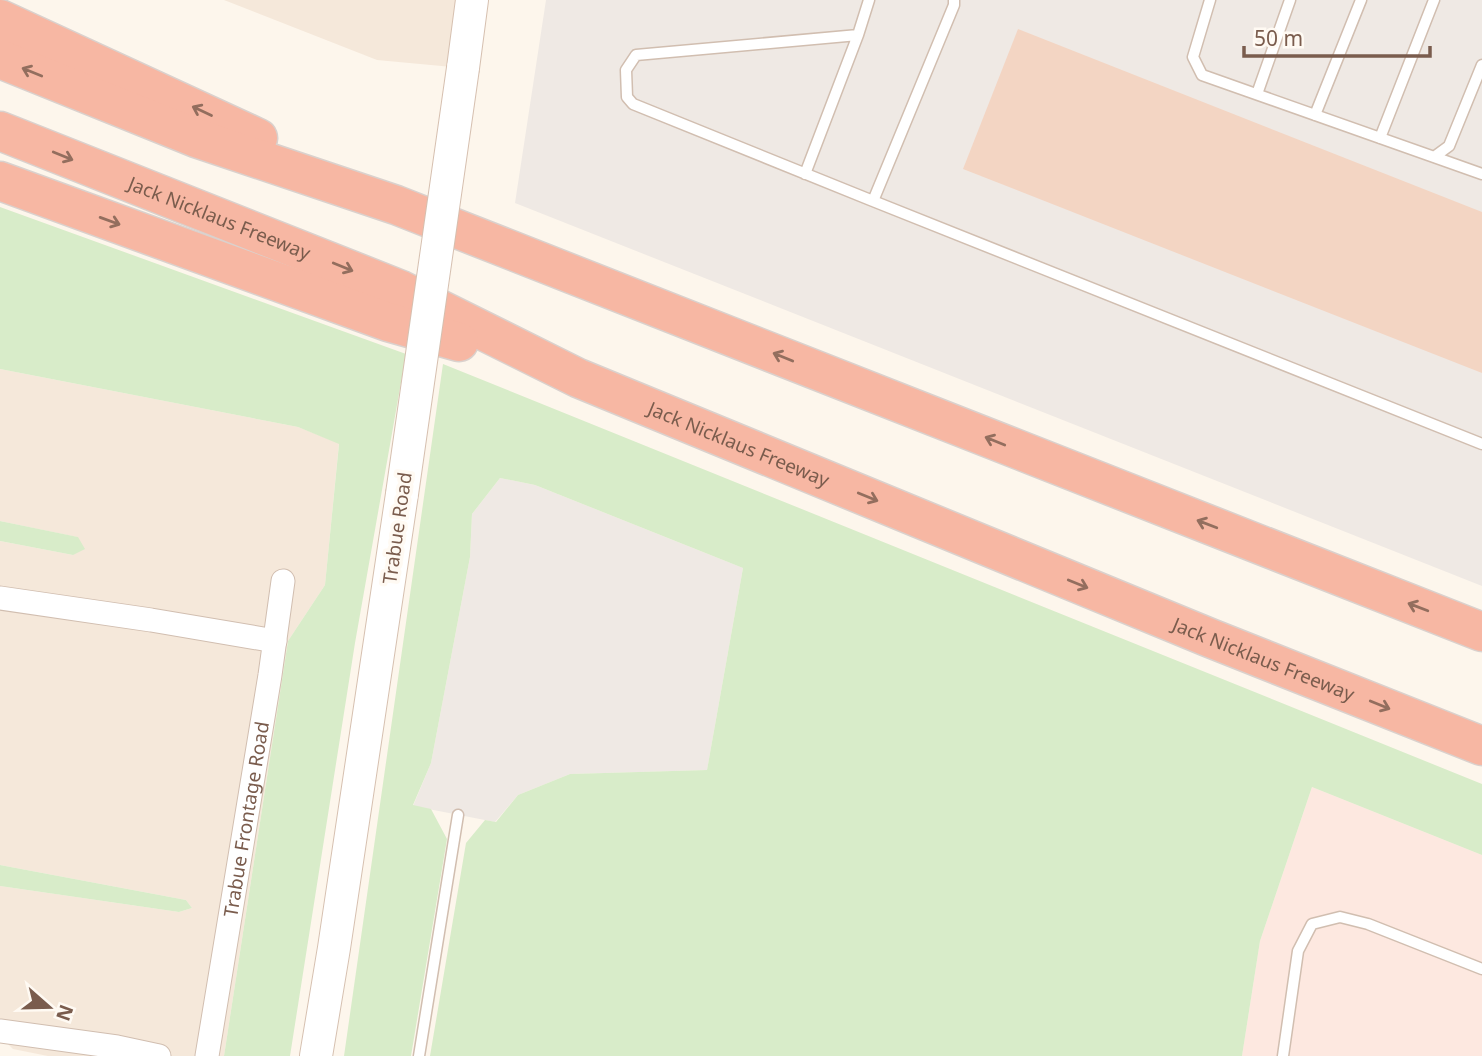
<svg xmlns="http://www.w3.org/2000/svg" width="1482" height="1056" viewBox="0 0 1482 1056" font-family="'Noto Sans',sans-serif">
<rect width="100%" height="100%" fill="#fdf6ec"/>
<path fill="#f5e8da" d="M224,0H472L463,68L377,60Z
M0,369L298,427L339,443L325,585L288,641L224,1056H48L13,1049L0,1036V886L179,912L192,908L186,900L0,865V541L73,555L77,537L0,521Z"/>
<path fill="#fde8e0" d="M1312,787L1482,855V1056H1242L1260,941Z"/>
<path fill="#efe9e4" d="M546,0H1482V586L515,203Z
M500,478L535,485L743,568L707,770L570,774L518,795L495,822L413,806L431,763L470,557L472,514Z"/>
<path fill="#d8ecc9" d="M0,207L406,354L355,643L290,1056H224L288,641L325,585L339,444L298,427L0,369Z
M443,364L1482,784V855L1312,787L1260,941L1242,1056H430L466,843L485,820L496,822L518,795L570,774L707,770L743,568L535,485L500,478L472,514L470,557L431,763L413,805L431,809L447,839L411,1056H344Z
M0,521L78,537L85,549L73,555L0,541Z
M0,865L186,900L192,908L179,912L0,886Z"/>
<path fill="#f3d5c3" d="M1018,29L1482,212V373L963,169Z"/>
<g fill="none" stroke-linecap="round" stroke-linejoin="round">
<g stroke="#d1beb0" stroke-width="13">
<path id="service" d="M869,0L858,35L636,55L626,70L627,97L633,104L873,201L954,5V0
M1210,0L1193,57L1202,75L1434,157L1449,146L1482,65
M1257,94L1290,0
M1315,115L1361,0
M1380,138L1434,0
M1434,157L1482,174
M805,174L858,35
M873,201L1482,444
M419,1056L458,815
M1283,1056L1298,951L1312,924L1340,917L1368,924L1482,969"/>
</g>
<g stroke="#d1beb0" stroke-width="25">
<g id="minor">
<path d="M0,598L151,620L275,641"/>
<path d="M0,1031L117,1047L159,1056"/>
<path id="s1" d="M207,1056L270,675L283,581"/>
</g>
</g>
<g stroke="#d6c0b0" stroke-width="34">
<path id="secondary" d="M463,68L472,0
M316,1056L334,948L402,494"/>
</g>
<g stroke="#dad1cd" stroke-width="41">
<g id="motorway">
<path d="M0,19L258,138"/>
<path d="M0,59L196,138L396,205L1482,632"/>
<path id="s2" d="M0,131L401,290L578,378L1210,638L1482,746"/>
<path d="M0,181L388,322L459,342"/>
</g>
</g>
<use href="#service" stroke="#fff" stroke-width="10"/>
<use href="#minor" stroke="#fff" stroke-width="23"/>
<use href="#secondary" stroke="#fff" stroke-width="32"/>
<use href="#motorway" stroke="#f7b7a3" stroke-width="38"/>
<g stroke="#d6c0b0" stroke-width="34" stroke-linecap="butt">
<path id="secondary-bridge" d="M402,494L463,68"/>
</g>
<use href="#secondary-bridge" stroke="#fff" stroke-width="32"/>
</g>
<defs><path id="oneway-shaft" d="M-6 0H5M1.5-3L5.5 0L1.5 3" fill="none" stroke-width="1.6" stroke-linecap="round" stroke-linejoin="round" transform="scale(1.75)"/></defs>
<g stroke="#936e5e">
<use href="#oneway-shaft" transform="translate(32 72) rotate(-158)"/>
<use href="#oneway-shaft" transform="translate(202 111) rotate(-155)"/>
<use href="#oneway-shaft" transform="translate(63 156) rotate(22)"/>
<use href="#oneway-shaft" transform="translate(110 221) rotate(20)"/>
<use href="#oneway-shaft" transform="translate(343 267) rotate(22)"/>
<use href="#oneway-shaft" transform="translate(783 357) rotate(-158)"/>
<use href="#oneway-shaft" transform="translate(995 441) rotate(-158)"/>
<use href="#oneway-shaft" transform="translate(868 497) rotate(22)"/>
<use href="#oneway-shaft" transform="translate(1207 524) rotate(-159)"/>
<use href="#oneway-shaft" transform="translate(1078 584) rotate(22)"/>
<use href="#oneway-shaft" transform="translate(1418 607) rotate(-159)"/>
<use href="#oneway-shaft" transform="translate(1380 705) rotate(22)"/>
</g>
<g text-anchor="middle" stroke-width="7" stroke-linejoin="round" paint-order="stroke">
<g font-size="19" fill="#7a5c4d" stroke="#fffaf3">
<text dy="7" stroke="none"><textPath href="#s2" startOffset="236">Jack Nicklaus Freeway</textPath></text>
<text dy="7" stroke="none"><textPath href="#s2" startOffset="803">Jack Nicklaus Freeway</textPath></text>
<text transform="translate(397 528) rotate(-82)" y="7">Trabue Road</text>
<text dy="7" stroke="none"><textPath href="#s2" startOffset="1370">Jack Nicklaus Freeway</textPath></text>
<text dy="7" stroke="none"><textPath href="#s1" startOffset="240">Trabue Frontage Road</textPath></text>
</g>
</g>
<g transform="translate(49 1007) rotate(110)" stroke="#fffaf3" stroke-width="5" paint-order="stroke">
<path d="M0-5L12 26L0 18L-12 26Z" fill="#7a5c4d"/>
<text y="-10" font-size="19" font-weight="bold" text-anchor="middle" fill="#7a5c4d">N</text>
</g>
<path d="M1244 46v10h186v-10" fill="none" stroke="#7a5c4d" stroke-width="3.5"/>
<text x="1254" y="46" font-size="21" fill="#7a5c4d" stroke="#fffaf3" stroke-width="5" paint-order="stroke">50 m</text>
</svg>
